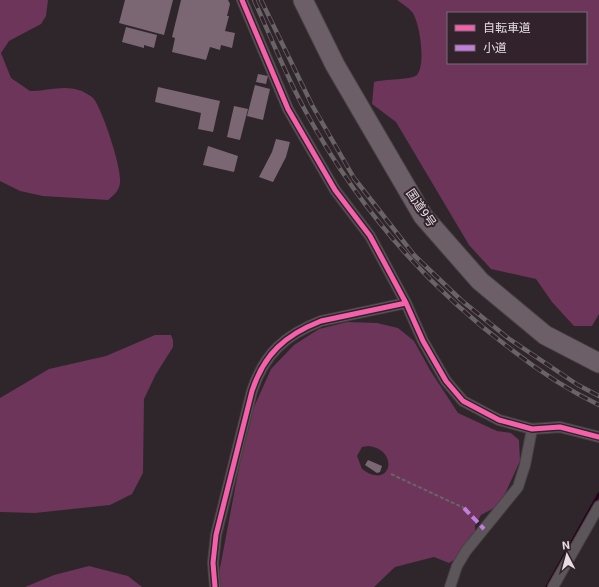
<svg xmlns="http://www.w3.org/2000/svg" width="599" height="587" viewBox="0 0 599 587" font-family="Roboto,'Noto Sans JP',sans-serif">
<rect width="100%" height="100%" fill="#2e262a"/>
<path fill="#6c3559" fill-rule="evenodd" d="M0,0H48L46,16L41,24L9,41L1,53L11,78L30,91C47,91 65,84 82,91C85,93 92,96 94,99C103,112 122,168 120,183C119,191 114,195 108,200L43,196L20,191L0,181Z
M397,0H599V314L592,326H574L552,302L536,279L491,269L469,245L396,122L372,104L374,82C384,79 412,80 417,75C426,65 420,22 412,12C408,7 402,4 397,0ZM448,13H586V63H448Z
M347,322L377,323L398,328L414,341L430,370L458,413L497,431L511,433L519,440L520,461L504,496L494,508L481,515L475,526V535L460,556L449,563L434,557L395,567L374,587H218L217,584L240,462L254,407L271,369L294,345L319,329ZM369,446C400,450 391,491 362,469L357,456L362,447Z
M155,335H171L173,340V347L156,374L144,399L143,473L132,494L110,505L35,513L0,512V398L49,369L106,356Z
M89,566L128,576L142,587H25L54,575Z"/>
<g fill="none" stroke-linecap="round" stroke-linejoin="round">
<path stroke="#27051c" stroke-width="3.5" d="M547,587L599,494"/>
</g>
<path fill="#7b6773" d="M125,0H173L164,35L119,23Z
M181,0H228L230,4L227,16H229L225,31L235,33L232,48L221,45L220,50L210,47L206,60L172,52L175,38L172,37Z
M126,27L157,35L154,48L144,45V48L122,42Z
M258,74L268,76L266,84L256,82Z
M255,85L270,89L263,120L247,116Z
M158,87L220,101L213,132L198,129L201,113L155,102Z
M234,106L248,109L240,140L227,137Z
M276,139L290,142L286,157L273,182L259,177L272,152Z
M208,146L238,156L234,172L203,165Z
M368,460L382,466L380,472L377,473L365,465Z"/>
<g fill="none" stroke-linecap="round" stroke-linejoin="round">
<g stroke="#484144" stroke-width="12">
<path id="street" d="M242,0L288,109L335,190L370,236L406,303L423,341L446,381L463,401L499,420L532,429L560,427L599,437
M215,587L213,563L216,535L252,391C264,354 285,335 321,321L406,303
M450,587L457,566L466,551L518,487L525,465L532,429
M553,587L599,506"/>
</g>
<g stroke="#484144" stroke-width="21">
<path id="highway" d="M303,0L335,65L423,216L480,281L545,335L599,363"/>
</g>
<path stroke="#6a6467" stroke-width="2" stroke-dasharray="4 2" stroke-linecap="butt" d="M391,474L464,508"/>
<use href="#street" stroke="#5c565a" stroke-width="10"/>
<use href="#highway" stroke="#6d5f67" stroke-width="19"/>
<g stroke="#6a6366" stroke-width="4.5">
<path id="rail" d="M254,0C271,37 286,76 306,112C357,206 427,287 512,350C539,371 568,390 599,405
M261,0L312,105L354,178L414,255L461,300L508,338L578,385L599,396"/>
</g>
<use href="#rail" stroke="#31222b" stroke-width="3" stroke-dasharray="9" stroke-linecap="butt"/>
<path stroke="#c07fdc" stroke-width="4" stroke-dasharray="8 4" stroke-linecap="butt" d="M464,508L484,529"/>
<g stroke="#31222b" stroke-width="8">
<path id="cycleway" d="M242,0L288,109L335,190L370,236L406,303L423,341L446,381L463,401L499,420L532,429L560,427L599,437
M215,587L213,563L216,535L252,391C264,354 285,335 321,321L406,303"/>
</g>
<use href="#cycleway" stroke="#f560ab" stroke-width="5"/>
</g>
<g text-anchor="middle" stroke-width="4" stroke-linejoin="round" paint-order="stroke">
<g font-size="12" fill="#e7dce2" stroke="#31222b">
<text transform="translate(421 208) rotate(56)" y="4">国道9号</text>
</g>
</g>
<rect x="447" y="12" width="140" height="52" fill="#31222b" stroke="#7a6c74"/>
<rect x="455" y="25" width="20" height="6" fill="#f560ab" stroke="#7a6c74"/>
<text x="483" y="32" font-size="12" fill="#e7dce2">自転車道</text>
<rect x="455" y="45" width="20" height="6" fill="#c07fdc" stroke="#7a6c74"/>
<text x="483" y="52" font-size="12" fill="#e7dce2">小道</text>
<g transform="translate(567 555) rotate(354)" stroke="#31222b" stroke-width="3" paint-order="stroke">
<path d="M0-3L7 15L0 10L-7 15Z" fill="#e7dce2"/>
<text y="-6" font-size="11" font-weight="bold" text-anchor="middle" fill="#e7dce2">N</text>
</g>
</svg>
